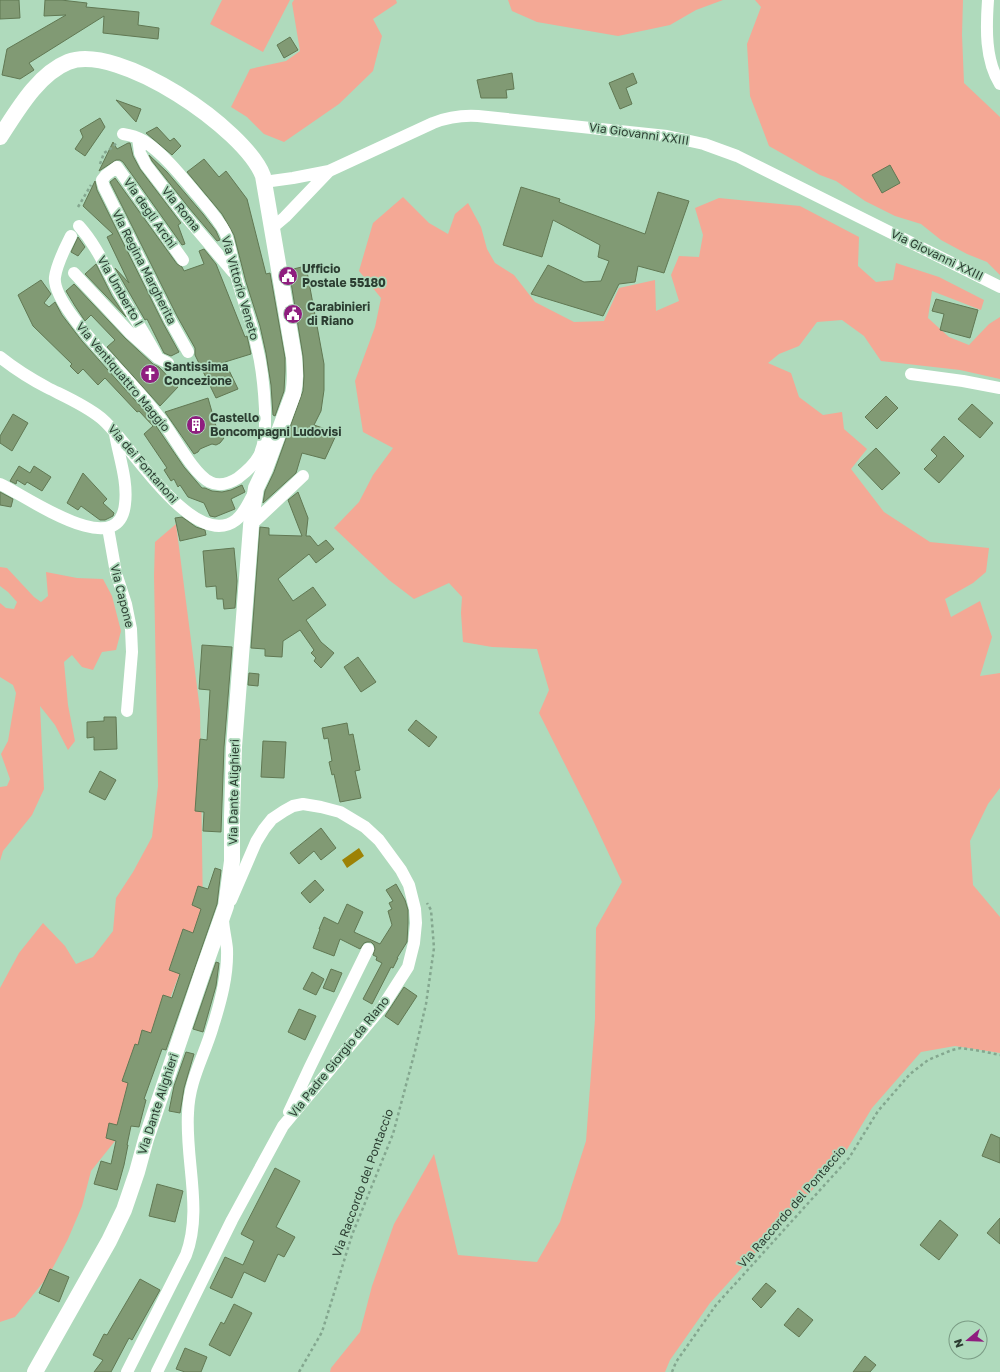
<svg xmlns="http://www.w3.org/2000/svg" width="1000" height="1372" viewBox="0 0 1000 1372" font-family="'Golos Text',sans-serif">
<rect width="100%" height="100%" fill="#afdabc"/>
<path fill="#f4a895" d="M222,0H290L263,52L210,24Z
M294,0H396L397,3L373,19L382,36L373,71L339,104L284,142L264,134L247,117L231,107L250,69L286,61L300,51L292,3Z
M508,0H723L696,10L670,25L618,36L537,22L512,11Z
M755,0H963L962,35L964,83L1000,117V275L987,262L967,254L941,240L921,224L895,216L865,201L836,181L820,175L769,146L750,96L747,44L761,7Z
M403,197L429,223L448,234L455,214L468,203L481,227L487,249L495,263L514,275L535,302L574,322L604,321L619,288L655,280L656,311L679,301L671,275L679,256L699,257L703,235L695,208L719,198L800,206L859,237L858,266L876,282L893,280L896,263L939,277L984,300L981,310L932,291L928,318L949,337L969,345L989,324L1000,317V379L960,370L881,361L864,336L842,320L817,322L799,346L779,354L768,363L791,373L799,397L823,415L842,412L844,429L867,449L851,469L884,512L930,542L989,548L986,572L973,583L945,599L951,617L980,601L992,637L980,676L1000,673V788L988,804L970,841L973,885L1000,917V1053L955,1046L921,1052L872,1108L843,1156L710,1303L670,1360L665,1372H330L331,1368L360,1332L372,1286L394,1224L434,1154L458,1255L537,1262L560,1222L586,1141L595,1019L596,928L622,882L591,816L539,713L549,690L537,649L492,647L463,642L461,613L462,597L449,583L414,599L389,580L334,528L359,502L373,475L393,448L363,432L355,381L375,327L381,298L359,271L373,223Z
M176,524L200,710L203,913L131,1099L119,1136L91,1171L82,1206L68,1239L49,1275L15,1317L0,1322V988L19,953L43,923L65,946L76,964L93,957L113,931L116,898L133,872L152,837L158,786L154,576L155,542Z
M0,567L7,568L34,597L41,602L48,596L46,572L77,578L103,579L112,596L121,631L116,650L102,652L93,670L82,667L72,655L64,662L68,705L75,741L68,750L55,725L40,706L44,789L32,815L3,851L0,861V787L7,786L10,779L1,754L8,741L16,693L13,685L0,677V603L6,608L14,609L17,602L8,592L0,586Z"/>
<path fill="#9d8205" d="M359,848L364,856L347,868L342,860Z"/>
<path fill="#819a74" stroke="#617853" d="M0,0H19L20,18L0,19Z
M45,0H61L87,3L86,7L139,12L138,25L159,28L158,39L103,33L104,16L29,63L34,70L20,79L2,75L7,49L66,15L44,16Z
M290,37L298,50L284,58L277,45Z
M512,73L514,89L506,90L507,98H481L477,80Z
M633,73L637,83L626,88L632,104L620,109L609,83Z
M116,100L141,109L136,122Z
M100,118L105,127L85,156L75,149L83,137L80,130Z
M157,127L170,141L174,138L181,146L172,155L146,133Z
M113,142L117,149L128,143H130L133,156L140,169L181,223L178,225L185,244L182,245L123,162L120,160H116L99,171Z
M149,155L167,172L203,214L216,231L220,240L217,241L189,208L152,161Z
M204,159L219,177L226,171L247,199L266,274L270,273L285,358V371L284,391L275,416L273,415L271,385L266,353L260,326L246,282L234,235L222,214L187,172Z
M890,165L900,183L882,193L872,175Z
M115,178L177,264L182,267L184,271L204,264L199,251L204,249L216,264L245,337L247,336L251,354L225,362L238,389L216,398L195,355V348L177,316L110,182Z
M95,181L97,190L163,323L179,352L171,356L164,353L147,319L145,320L115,268L129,283L107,237L113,234L83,206Z
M521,187L560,199L559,202L645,234L658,192L689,201L664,273L638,266L635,282L619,284L603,316L531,294L548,265L584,282L601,281L609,261L598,257L600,245L553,220L542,257L503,245Z
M78,237L85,247L78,256L71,252Z
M96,264L112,296L126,317L85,274Z
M306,266L324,364V390L321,411L314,425L337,433L325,459L302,453L296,473L263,503L265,491L274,472L303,391L304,376L303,356L289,270Z
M41,280L51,294L44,303L49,307L55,302L62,315L82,341L150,417L184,467L202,488H205L212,491L222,492L231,490L242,485L245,492L231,499L235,509L215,517L210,516L204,503L188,497L180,485L178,487L174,479L171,481L164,470L167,468L144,434L153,426L139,411L137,412L105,378L98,385L83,369L78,374L70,366L72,364L33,326L18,295Z
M74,284L125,338L153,364L159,367L178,387L160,406L107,347L115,340L91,315L85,321L75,306L66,291Z
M936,299L978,310L970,338L940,330L944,314L932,311Z
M886,396L898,408L877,429L865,417Z
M208,398L218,433L224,438L220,443L216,445L212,444L207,446L200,449L198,452L194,454L165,412Z
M972,404L993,423L980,438L958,419Z
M13,414L28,423L12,451L0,443V436Z
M944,436L964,456L939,483L924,469L937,456L931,450Z
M876,448L900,473L882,490L858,465Z
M19,466L30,473L34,466L51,477L42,491L27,482L25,485L17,480L16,484L10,481Z
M83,473L107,499L103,503L114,513L113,516L105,520H100L81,506L78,510L67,503Z
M0,492L13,499L11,507L0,505Z
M298,492L308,518L306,536H310L318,546L326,540L334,549L316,563L309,554L278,579L293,601L313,587L326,605L306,620L321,642L334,653L321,668L314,661L316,658L311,653L314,650L300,630L283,641L282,657L265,656V649L251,648L260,527L269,528V535L302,536L288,500Z
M182,517L196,527L205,530L206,535L180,541L175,518Z
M234,548L237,581L235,608L224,609L223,599H217L216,586L206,587L203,551Z
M202,645L232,647L224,747L221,832L203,831L204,812L195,811L200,739L207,740L210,690L199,689Z
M358,657L376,682L361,692L344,667Z
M249,673L259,674L258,686L248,685Z
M104,717H116L117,749L94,750V737L87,738V722L104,721Z
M416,720L437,737L429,747L408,730Z
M347,723L349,735L353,734L360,770L355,771L361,798L340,802L334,774L332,775L329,762L332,761L328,738L324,739L322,728Z
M263,741L286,742L284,778L261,777Z
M100,771L116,780L105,800L89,792Z
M321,828L336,848L321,860L314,851L299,864L290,853Z
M215,868L221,870L217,904L166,1050L162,1049L144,1099L146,1100L139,1127L131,1126L127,1145H128L124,1165L117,1190L94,1184L101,1161L111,1164L116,1141L106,1138L109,1123L117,1125L128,1083L122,1081L135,1044L138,1045L142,1030L151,1033L163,995L172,998L180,974L169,970L183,929L193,933L201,909L192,905L198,886L208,889Z
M315,880L324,890L310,903L301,893Z
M396,884L405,900L408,910V923L407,942L397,958H398L393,968L391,967L372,1004L363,999L382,963L376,960L377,957L373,955L375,949L374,945L371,942H367L364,943L360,949L340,939L334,956L313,948L320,929H319L324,917L338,924L347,904L363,912L354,932L380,944L392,925L388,911L392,909L389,903L393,901L386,890Z
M216,962L219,963L216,986L203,1032L193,1029Z
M331,969L342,973L334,992L323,988Z
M312,972L324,979L316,995L303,989Z
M404,987L417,996L398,1025L385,1016Z
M299,1009L316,1016L305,1040L288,1032Z
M186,1052L194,1054L184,1088L180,1113L169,1111L174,1086Z
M991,1134L1000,1138V1163L982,1156Z
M275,1168L300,1181L276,1227L295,1237L284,1257L278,1254L265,1282L244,1272L232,1298L210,1288L225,1257L243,1265L254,1241L241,1234Z
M157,1184L183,1191L175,1222L149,1216Z
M1000,1218V1244L987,1233Z
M940,1220L958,1235L939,1260L920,1245Z
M50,1269L69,1277L59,1302L39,1293Z
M140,1279L160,1290L132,1340L129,1338L111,1372H94L103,1360L93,1355L104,1334L107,1335Z
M766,1283L776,1291L761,1308L752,1299Z
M234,1304L252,1313L230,1356L209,1345L221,1322L224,1324Z
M798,1308L813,1320L799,1337L784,1325Z
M185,1348L207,1357L201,1372H185L176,1369Z
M865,1356L876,1365L870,1372H853Z"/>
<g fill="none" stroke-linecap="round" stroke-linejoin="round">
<path stroke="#84a78f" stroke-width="2.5" stroke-dasharray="3 3" stroke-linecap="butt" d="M100,164L104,153L113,147L117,142
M78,207L91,185
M299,1372L322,1332L352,1235L393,1134L415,1051L426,1004L434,948L431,910L427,903
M672,1372L676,1362L716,1305L849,1158L878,1111L910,1074L928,1060L952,1050L961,1048L981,1051L1000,1055"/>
<path stroke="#fff" stroke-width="12" d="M988,0C986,28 985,60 1000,84
M138,138L140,153L146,165L183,213L233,272
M264,182L293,178L329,171L433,123C448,117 462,115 478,116L667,136L704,144L737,156L1000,287
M79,226C97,246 106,269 119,292C132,314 146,335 158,358
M272,228L285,217L329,171
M71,236C65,248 57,263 55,277C52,299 99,349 114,365C130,382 146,400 160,418C173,434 193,474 210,482C220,487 230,483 238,478C246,472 254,465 259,456C266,441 265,426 265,409C264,388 262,367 257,347C252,322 242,299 236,275C232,261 231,246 225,232C218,219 208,208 198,196C182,177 165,155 144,141C137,137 130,135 123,134
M183,260L117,167L106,175L102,180L104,187L170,320L188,352
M74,273L130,333L158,358L168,363
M0,357C15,369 31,379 48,388C66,397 85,405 101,418C128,439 193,553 236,520C244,514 248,503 253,495
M911,374L963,381L1000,388
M0,484C25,495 119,564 125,504C128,481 119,457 115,434
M250,526L303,476
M108,528L116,573L126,604L131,629L132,652L127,711
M289,1112L310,1067L368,949
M127,1372L186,1255C203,1210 185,1160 188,1113C189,1080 204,1057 213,1026C221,1001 228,975 227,949C226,938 223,928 223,918
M157,1372L232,1220L283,1126L383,1006L408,967L414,943L416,923L415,909L409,885L401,870L379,840L365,827L340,812L321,807L303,804L293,806L284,811L272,819L264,829L256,842L231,900"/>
<path stroke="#fff" stroke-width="16" d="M0,137C17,111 38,74 68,62C118,42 245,129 263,176L294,357C295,370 296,381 293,394L265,469L256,488L252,513L234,747L232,817V861L226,906L203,971L146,1139L137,1172L124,1210L109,1241L35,1372"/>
</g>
<defs>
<g id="civic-disc" transform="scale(1)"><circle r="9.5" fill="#8f1e7f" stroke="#afdabc"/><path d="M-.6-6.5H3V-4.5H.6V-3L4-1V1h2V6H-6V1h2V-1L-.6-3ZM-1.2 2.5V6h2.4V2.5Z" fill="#fff"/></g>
<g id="church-disc" transform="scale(1)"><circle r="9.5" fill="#8f1e7f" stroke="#afdabc"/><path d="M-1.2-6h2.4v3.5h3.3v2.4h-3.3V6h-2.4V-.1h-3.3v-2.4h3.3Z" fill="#fff"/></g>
<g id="building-disc" transform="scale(1)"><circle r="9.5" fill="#8f1e7f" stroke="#afdabc"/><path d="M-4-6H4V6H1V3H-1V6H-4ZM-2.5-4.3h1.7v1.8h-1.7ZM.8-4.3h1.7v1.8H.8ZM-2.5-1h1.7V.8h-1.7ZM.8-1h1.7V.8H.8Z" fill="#fff"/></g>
</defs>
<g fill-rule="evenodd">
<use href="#civic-disc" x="288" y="276"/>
<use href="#civic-disc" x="293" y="314"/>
<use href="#church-disc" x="150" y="374"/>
<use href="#building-disc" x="196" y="425"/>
</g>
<g text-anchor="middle" stroke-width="3.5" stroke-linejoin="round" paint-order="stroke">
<g font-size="12" fill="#2c3e32" stroke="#afdabc">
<text transform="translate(639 134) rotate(8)" y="4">Via Giovanni XXIII</text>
<text transform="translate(181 209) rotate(51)" y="4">Via Roma</text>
<text transform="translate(150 213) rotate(55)" y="4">Via degli Archi</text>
<text transform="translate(937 255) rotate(26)" y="4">Via Giovanni XXIII</text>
<text transform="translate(144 267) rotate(63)" y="4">Via Regina Margherita</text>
<text transform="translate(240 288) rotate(74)" y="4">Via Vittorio Veneto</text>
<text transform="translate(120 291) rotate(60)" y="4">Via Umberto I</text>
<text transform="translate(123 377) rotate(50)" y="4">Via Ventiquattro Maggio</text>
<text transform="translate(143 464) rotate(49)" y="4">Via dei Fontanoni</text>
<text transform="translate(122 596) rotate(76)" y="4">Via Capone</text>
<text transform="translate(234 792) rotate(-89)" y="4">Via Dante Alighieri</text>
<text transform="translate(339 1057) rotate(-51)" y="4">Via Padre Giorgio da Riano</text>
<text transform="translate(158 1104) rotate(-72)" y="4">Via Dante Alighieri</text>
<text transform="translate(363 1183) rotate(-70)" y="4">Via Raccordo del Pontaccio</text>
<text transform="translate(792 1207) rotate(-49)" y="4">Via Raccordo del Pontaccio</text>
</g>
<g font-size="12" font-weight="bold" fill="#2c3e32" stroke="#afdabc" text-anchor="start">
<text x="302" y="273">Ufficio<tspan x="302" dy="14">Postale 55180</tspan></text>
<text x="307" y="311">Carabinieri<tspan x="307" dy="14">di Riano</tspan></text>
<text x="164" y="371">Santissima<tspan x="164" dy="14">Concezione</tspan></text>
<text x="210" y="422">Castello<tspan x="210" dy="14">Boncompagni Ludovisi</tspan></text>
</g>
</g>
<g transform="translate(968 1340) rotate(251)"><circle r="19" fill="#afdabc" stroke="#7b9c85"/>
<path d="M0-3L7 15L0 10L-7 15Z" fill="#8f1e7f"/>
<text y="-6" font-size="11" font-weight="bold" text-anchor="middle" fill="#2c3e32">N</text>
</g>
</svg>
